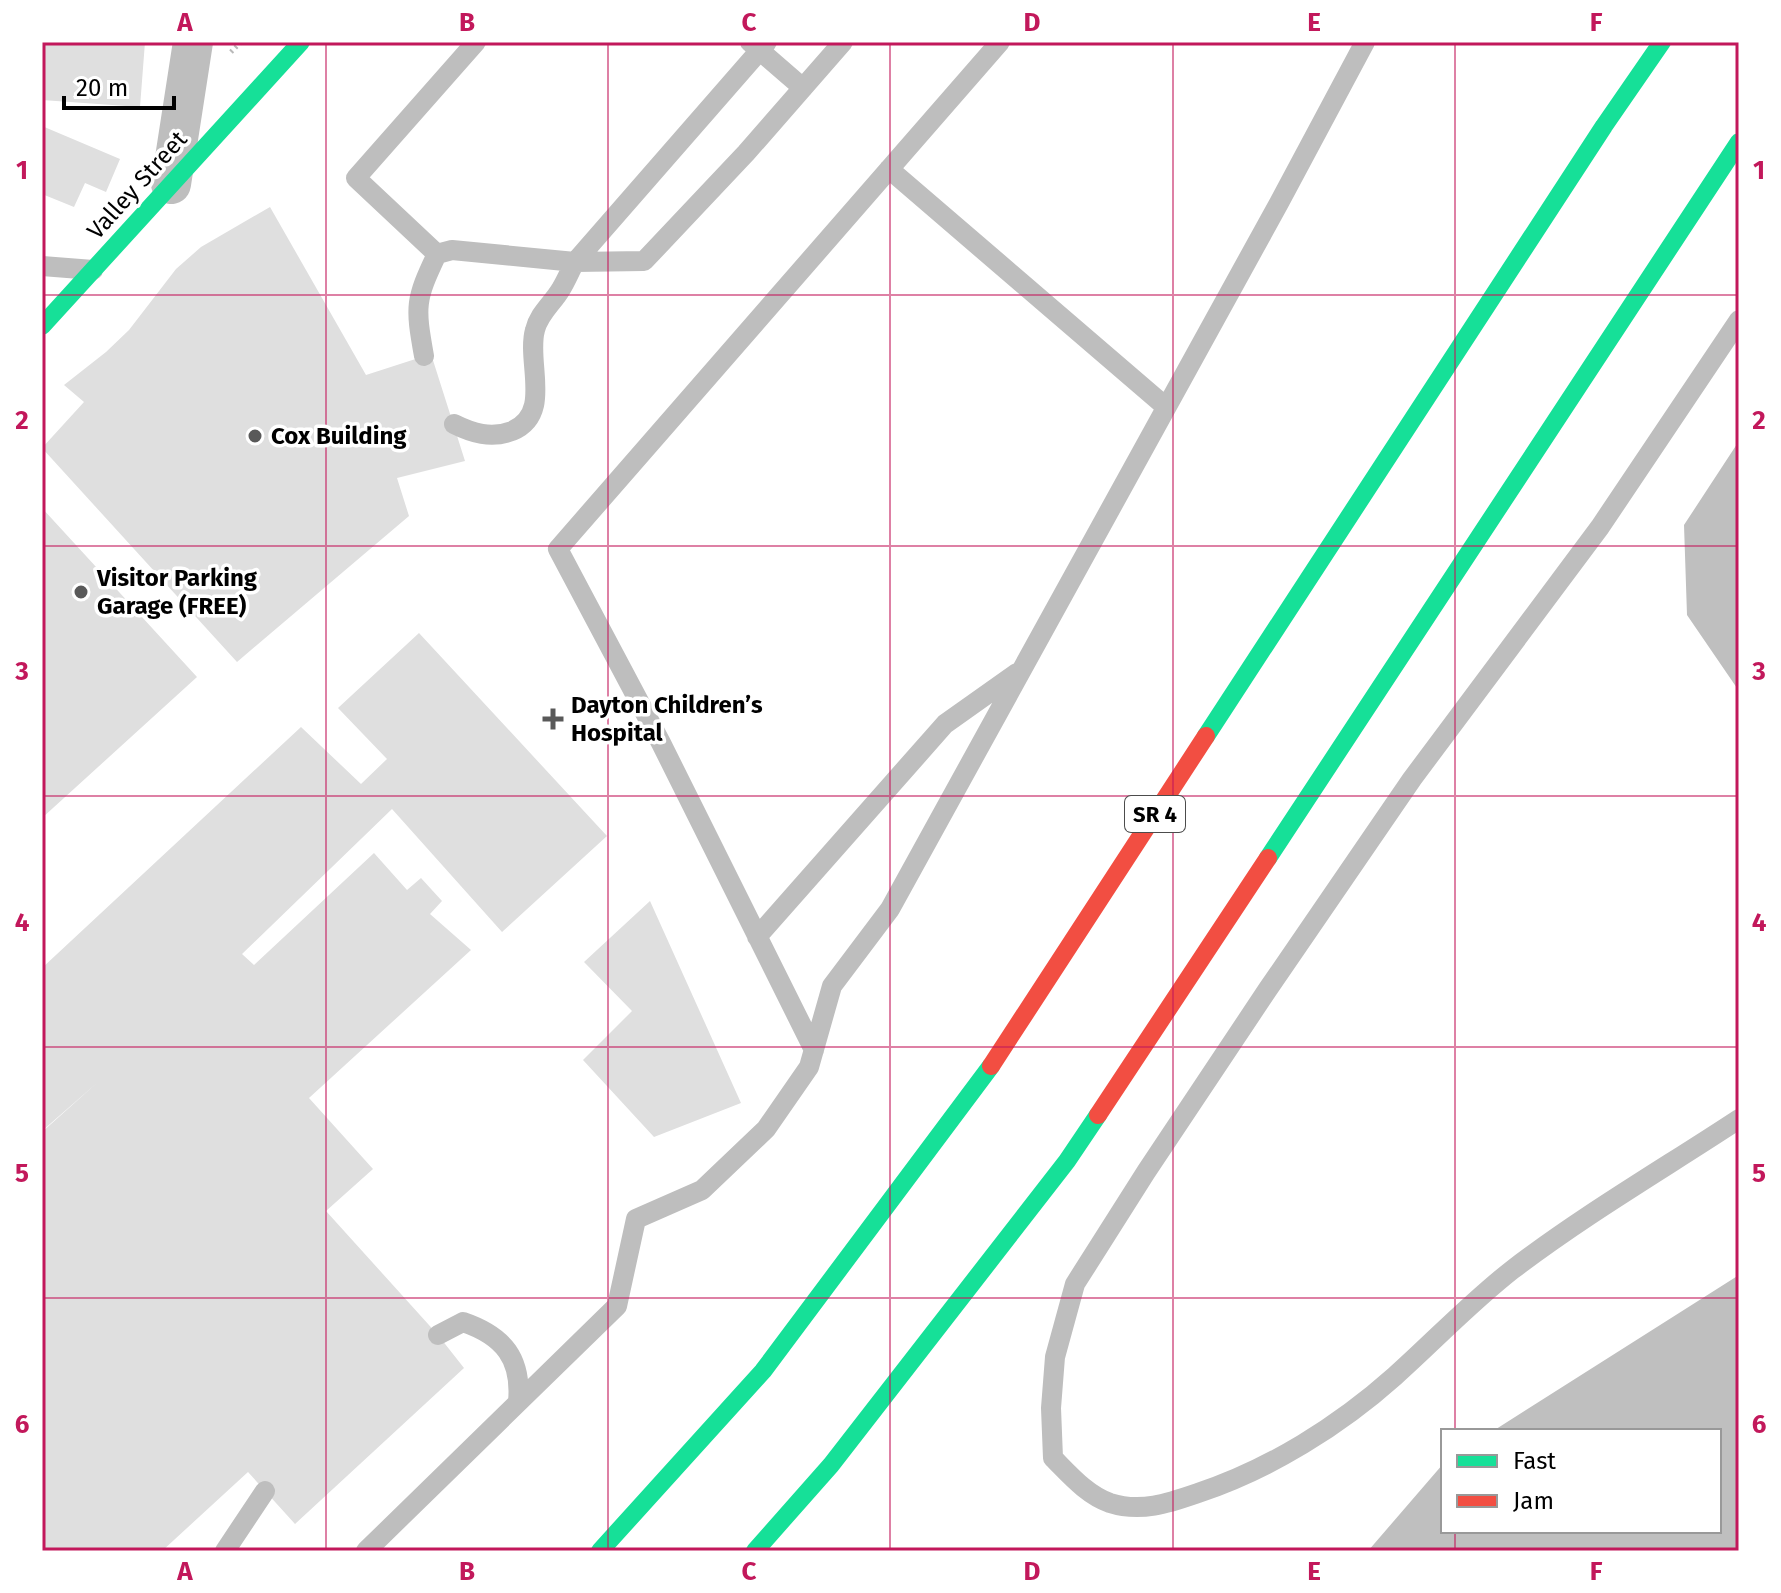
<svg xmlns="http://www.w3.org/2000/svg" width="1781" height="1593" viewBox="0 0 1781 1593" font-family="'Fira Sans',sans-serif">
<rect width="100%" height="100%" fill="#fff"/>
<path fill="#bfbfbf" d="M1739,441V691L1687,615L1684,525Z
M1739,1275V1551H1368L1443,1464V1531H1719V1431H1493Z"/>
<path fill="#dfdfdf" d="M42,42H145L140,107L42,100Z
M42,126L120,159L106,192L85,183L74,207L42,194Z
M270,207L366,375L431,354L465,461L397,478L409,516L237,662L42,448L84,402L64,385L106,352L129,330L176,269L201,247Z
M42,508L197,677L42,818Z
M419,633L607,836L502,932L392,809L242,954L254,965L374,853L407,890L421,878L442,901L430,914L471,950L309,1098L373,1169L326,1211L438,1335L464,1368L295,1524L248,1472L162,1551H42V1132L98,1082L42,1131V968L301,727L361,784L387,759L338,708Z
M650,901L741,1103L654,1137L583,1060L632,1011L584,962Z"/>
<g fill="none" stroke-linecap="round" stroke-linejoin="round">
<path stroke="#b9b9b9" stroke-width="5" stroke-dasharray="2 4" stroke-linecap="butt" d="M231,52L240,43"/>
<path stroke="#bebebe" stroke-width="20" d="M476,42L356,178L437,254L452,250L575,262L644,261L746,153L843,42
M750,42L803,88
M889,169L1166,407
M42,266L93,270
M1739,320L1600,527L1412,779L1268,989L1146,1172L1075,1284L1055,1357L1051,1408L1053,1458C1070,1475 1087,1495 1110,1503C1141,1513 1169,1503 1198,1493C1270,1469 1339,1426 1395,1376C1434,1341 1470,1303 1512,1270C1584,1215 1663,1169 1739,1119
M424,356C415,306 415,300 437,254
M454,424C472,433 491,439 512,431C553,414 526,362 535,330C539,313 553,303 561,289C566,281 570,271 575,262L767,42
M757,937L945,724L1017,673
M814,1050L661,743L558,549L1000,42
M438,1335L463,1322C504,1336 522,1359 518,1402
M225,1551L265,1491
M366,1551L617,1306L636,1219L702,1190L766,1129L809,1067L832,986L890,909L1279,203L1365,42"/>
<path stroke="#bebebe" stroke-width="40" d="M171,184L193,42"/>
<path stroke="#16e098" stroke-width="18" d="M42,326L301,42
M1206,736L1604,126L1662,42
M1268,858L1739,142
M600,1551L763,1371L991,1066
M755,1551L831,1465L1067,1161L1098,1115"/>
<path stroke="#f24e42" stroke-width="18" d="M991,1066L1206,736
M1098,1115L1268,858"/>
</g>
<path fill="none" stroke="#c2185b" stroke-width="2" stroke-opacity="0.55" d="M326,42V1551M608,42V1551M890,42V1551M1173,42V1551M1455,42V1431M42,295H1739M42,546H1739M42,796H1739M42,1047H1739M42,1298H1739M1455,1531V1551"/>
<g fill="#595959" stroke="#fff" stroke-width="3">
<circle cx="255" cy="436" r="8"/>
<circle cx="81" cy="592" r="8"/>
<path d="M549 707h8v8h8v8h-8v8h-8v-8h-8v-8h8z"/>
</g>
<g text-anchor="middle" stroke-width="7" stroke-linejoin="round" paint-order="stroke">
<rect fill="#fff" stroke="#4c4c4c" stroke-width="2" x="1125" y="796" width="60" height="36" rx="6"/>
<g font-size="22" font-weight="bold" fill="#000">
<text x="1155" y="822">SR 4</text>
</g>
<g font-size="24" fill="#000" stroke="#fff">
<text transform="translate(137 185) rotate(-48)" y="8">Valley Street</text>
</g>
<g font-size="24" font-weight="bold" fill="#000" stroke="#fff" text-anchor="start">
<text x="271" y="444">Cox Building</text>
<text x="97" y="586">Visitor Parking<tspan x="97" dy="28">Garage (FREE)</tspan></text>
<text x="571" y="713">Dayton Children’s<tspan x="571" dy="28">Hospital</tspan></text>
</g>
</g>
<rect width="1781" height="1593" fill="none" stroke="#ffffff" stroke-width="88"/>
<rect x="1441" y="1429" width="280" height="104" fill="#ffffff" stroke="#999999" stroke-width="2"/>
<rect x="1457" y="1455" width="40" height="12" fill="#16e098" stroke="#999999" stroke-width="2"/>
<text x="1513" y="1469" font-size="24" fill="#000000">Fast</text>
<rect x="1457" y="1495" width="40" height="12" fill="#f24e42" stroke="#999999" stroke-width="2"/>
<text x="1513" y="1509" font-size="24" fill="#000000">Jam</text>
<path d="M64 96v12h110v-12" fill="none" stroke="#000000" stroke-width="4"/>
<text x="76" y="96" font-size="24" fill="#000000" stroke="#ffffff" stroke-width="6" paint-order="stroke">20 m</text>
<rect x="44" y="44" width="1693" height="1505" fill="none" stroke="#c2185b" stroke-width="3"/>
<g font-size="26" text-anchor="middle" font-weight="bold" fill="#c2185b">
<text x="185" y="31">A</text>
<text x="467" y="31">B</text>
<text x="749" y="31">C</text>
<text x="1032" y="31">D</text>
<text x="1314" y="31">E</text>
<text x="1596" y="31">F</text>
<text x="22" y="179">1</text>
<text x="1759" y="179">1</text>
<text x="22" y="429">2</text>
<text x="1759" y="429">2</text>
<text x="22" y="680">3</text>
<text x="1759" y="680">3</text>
<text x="22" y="931">4</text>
<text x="1759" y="931">4</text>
<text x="22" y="1182">5</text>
<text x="1759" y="1182">5</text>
<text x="22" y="1433">6</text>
<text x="1759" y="1433">6</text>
<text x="185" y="1580">A</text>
<text x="467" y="1580">B</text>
<text x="749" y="1580">C</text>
<text x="1032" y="1580">D</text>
<text x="1314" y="1580">E</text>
<text x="1596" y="1580">F</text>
</g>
</svg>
